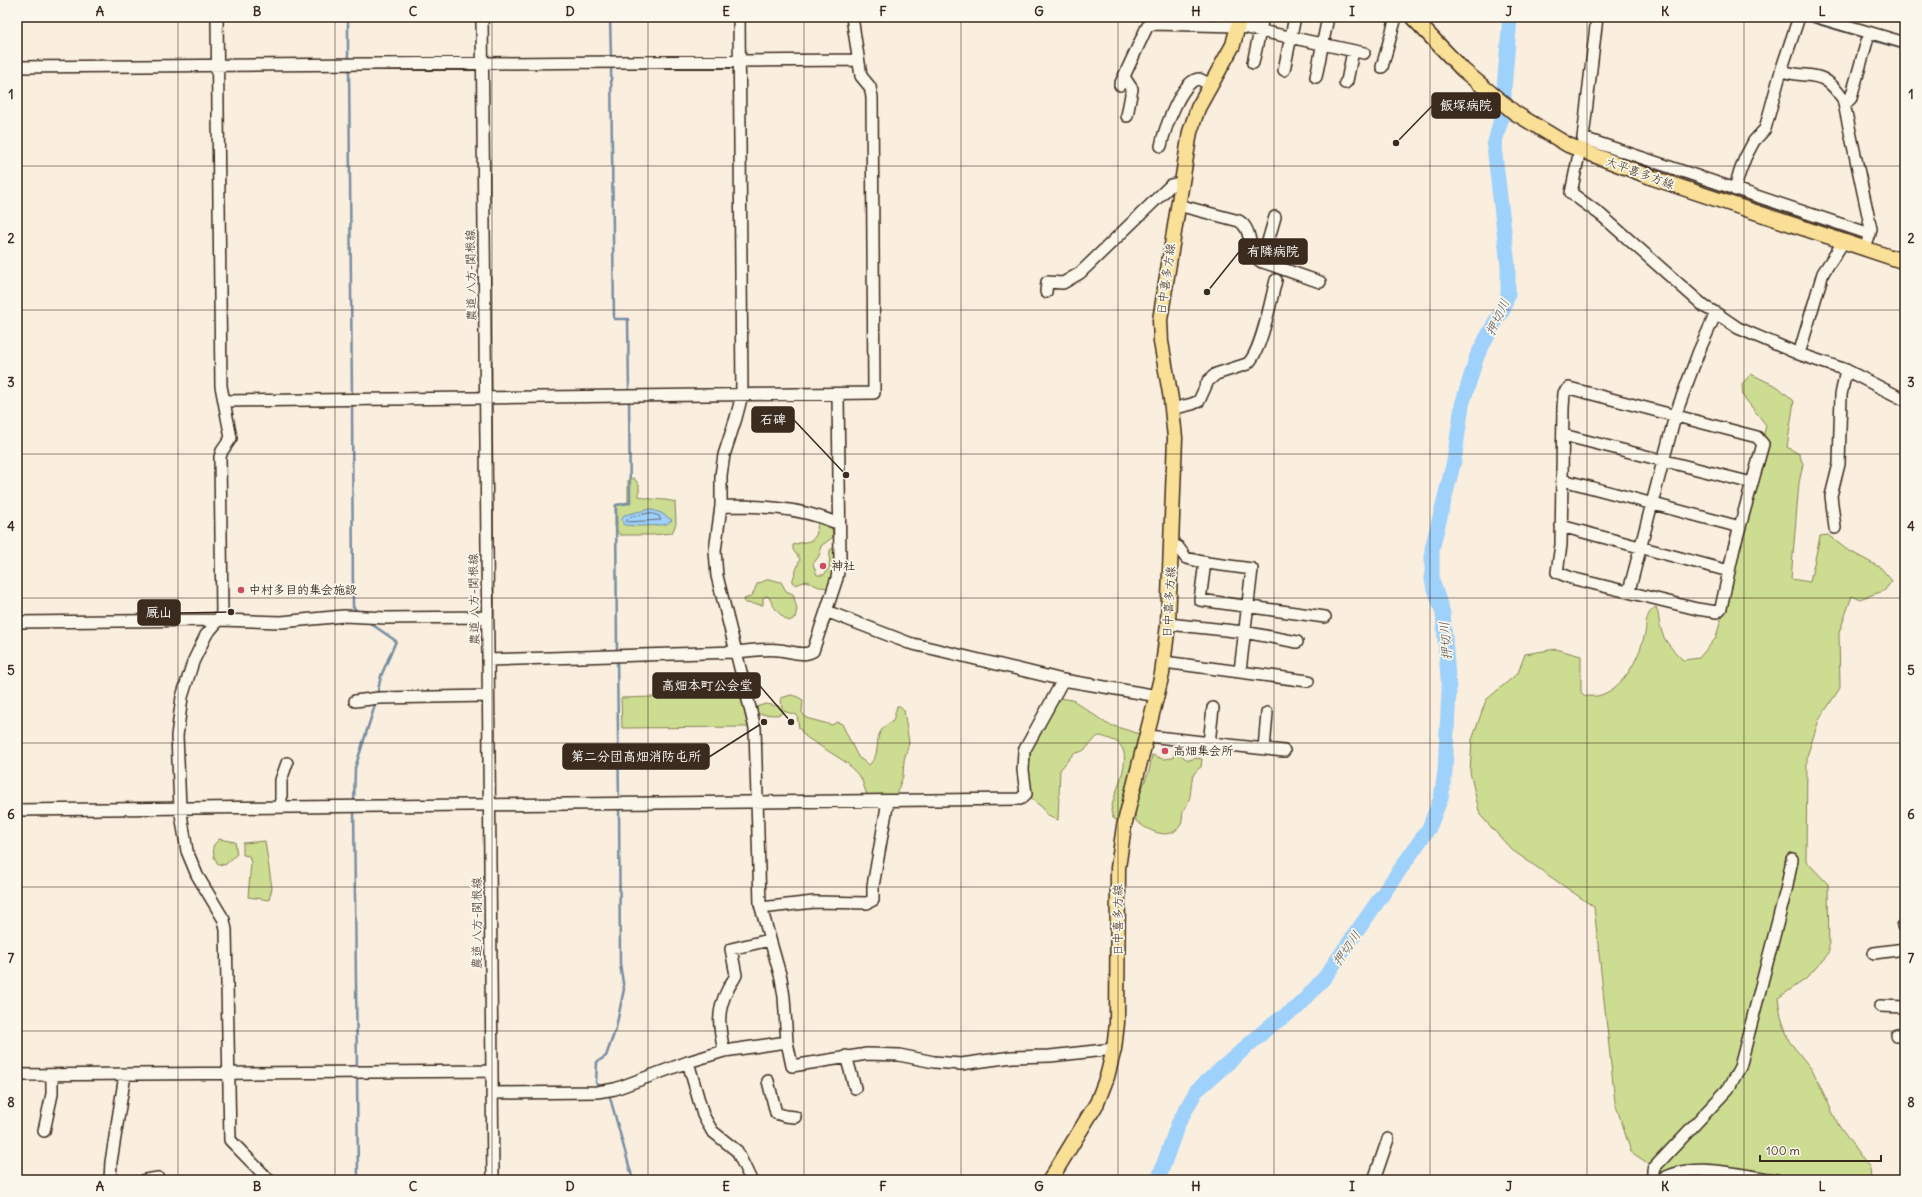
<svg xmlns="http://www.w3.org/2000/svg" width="1922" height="1197" viewBox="0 0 1922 1197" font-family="Delius,'Klee One',sans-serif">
<rect width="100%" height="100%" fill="#faeede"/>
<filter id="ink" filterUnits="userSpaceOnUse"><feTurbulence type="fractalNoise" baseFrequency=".025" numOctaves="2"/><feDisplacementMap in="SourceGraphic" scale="8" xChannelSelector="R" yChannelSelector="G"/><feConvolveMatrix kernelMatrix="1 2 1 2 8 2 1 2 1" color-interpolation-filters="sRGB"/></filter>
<g filter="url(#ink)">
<path fill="#ccdc90" stroke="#848357" d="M1751,374L1778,387L1794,401L1787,447L1799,454L1803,464L1799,483L1791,579L1810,582L1820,536L1828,535L1846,549L1881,568L1892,581L1884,591L1859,599L1852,596L1839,633L1840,688L1819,720L1807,756L1806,861L1828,884L1829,953L1806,979L1778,998L1781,1017L1789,1041L1813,1071L1839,1126L1870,1169L1871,1180H1673L1631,1152L1615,1102L1594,907L1512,850L1480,815L1470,772L1472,740L1486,700L1518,673L1525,654L1556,649L1581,656V692L1585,696C1590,696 1596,697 1601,695C1624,687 1638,660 1644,637C1648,625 1643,615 1656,607C1660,617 1658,620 1661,629C1664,642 1674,651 1683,660L1699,658L1716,638L1733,573L1766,425L1743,396L1742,384Z
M634,478L639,485V496C650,501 663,498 675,502L676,524L672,533L652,535H620L615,528V505L628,502V480Z
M819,522L832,528L833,537L821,546L819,556L813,564L817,575H824L829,568L830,550L833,548L838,549L830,588L819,587L806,581L796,585L792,582L800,559L793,550V545C801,541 812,544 816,535C818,530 816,527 819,522Z
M769,579L781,582L786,591L793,594L797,609L795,618L789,621C780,616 773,607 769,597L766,596L763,598V605L745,603L744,599L752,596L757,584Z
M741,694L749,727L622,728L621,698Z
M791,695L798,697L803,700L802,712L806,718L832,725L837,722L842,724L858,757L869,765C886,748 867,735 893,721L897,706H900L904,710L909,743L904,760L903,776L896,795H867L861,778L847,763L806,737L799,728L797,715L786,712L782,709L781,698Z
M1059,698L1073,700L1107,724L1140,734L1144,741L1119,821L1113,818L1111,811C1113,791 1141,748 1110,739C1106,738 1103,736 1098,736C1090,743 1086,753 1074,753L1060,770L1058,820L1046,814L1043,808L1030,798L1026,783L1031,751Z
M765,704L779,706L783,713L777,715L757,714V707Z
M1176,743L1182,748L1183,757L1188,760L1197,758L1202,759L1201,767C1188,775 1193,787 1189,800C1188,804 1185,807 1183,811C1182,815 1183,822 1180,826C1169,842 1147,830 1136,821L1134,809L1149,771L1152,755L1163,759L1173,758Z
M219,839L235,842L237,854L225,865L218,864L214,857L213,846Z
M265,841L272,888L269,900L248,897L251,863L249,856L243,855V843Z"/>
<path fill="#9ed1fc" stroke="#768ea3" d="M650,509L661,513L672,520C671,521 667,524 666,524C661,526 627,527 623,524L622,519L624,515Z"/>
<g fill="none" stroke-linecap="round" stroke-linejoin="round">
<path stroke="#636d77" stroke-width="1" d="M650,513L659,516L661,520L628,522L626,521L630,517Z"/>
<path stroke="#768ea3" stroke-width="2.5" d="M348,17V61
M610,17L611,58
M1802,19L1866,38
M1871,40L1905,49
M611,65L614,319H628L629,392
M349,68L352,397
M352,402L353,607L359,613
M367,621L396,641L381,676L377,695
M617,652L616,505L630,503L629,399
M617,659L619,800
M354,804L355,768L376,702
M354,809L357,1070
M357,1075L358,1180
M602,1088L596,1083L597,1062L606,1056L616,1028L624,989L620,964L619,807
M609,1094L633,1180"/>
<path stroke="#9ed1fc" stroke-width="15" d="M1158,1180L1178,1124L1196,1091L1270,1026L1298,1007L1325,977L1429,828L1441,798L1445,772L1449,690L1443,613L1432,580V549L1454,461L1462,405L1477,356L1495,322L1503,310L1508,294V265L1494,146L1504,108V89L1510,17"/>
<g stroke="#3b2a1e" stroke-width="14">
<path id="minor" d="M217,17L221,386L231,438L222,451L220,457L222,613L219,620L206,635L193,662L182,697L177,736L180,808L187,851L197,875L224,920L226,930L230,1140L269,1180
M482,17L493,1180
M739,17L742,395L736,418L724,455L721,475V506L715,551L717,576L755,728L760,904L781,978L784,997L787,1042L792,1066L867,1054L899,1055L934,1062L961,1064L1012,1057L1050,1056L1114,1049
M1597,17L1583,138L1870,234
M1817,17L1905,43
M1253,63L1263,17
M17,67L857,60
M1382,67L1396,17
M1284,70L1295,17
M1781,71C1813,80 1821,67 1843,99L1871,229L1868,240
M1124,77L1132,89L1127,116
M1316,77L1328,17
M1345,83L1347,81L1353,51
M1120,85L1146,29L1149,24H1152L1238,26L1364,53
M1845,104L1851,98L1867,41
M1161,146C1164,131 1182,79 1199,79L1211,85
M1580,149L1571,193L1601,215L1705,307L1716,313L1699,351L1675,416L1629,591
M1735,190L1738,177L1745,158L1754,141L1765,129L1781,71L1799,17
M1178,205L1239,221C1253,229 1247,250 1260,261L1320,282
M1262,262L1275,217
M1046,292L1047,282L1063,283L1080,273L1171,185L1181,183
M1716,313L1738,328L1799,354L1846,370L1905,400
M1799,354L1823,273L1844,241
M1569,388L1757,437L1763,444L1734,548L1721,608L1717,612L1697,609L1571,578L1557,572L1561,545L1563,408L1564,393Z
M224,401L874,393L872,97L870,87L861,76L852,17
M1172,409L1192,404L1199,401L1208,381L1216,374L1247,364C1261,354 1271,299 1276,280
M1563,435L1752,483
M1563,480L1740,527
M721,506C761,506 797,507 834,522H839
M1561,526L1729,571
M1835,528L1831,496L1839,464L1841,395L1846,370
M1172,545L1178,547L1186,558L1207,563L1252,569L1240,671
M1205,562L1200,600L1325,617
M826,611L909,643L1063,680L1158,696
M17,622L219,620L281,622L344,616L386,618L487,617
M1168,624L1244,632L1297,642
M488,660L735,652C750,651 765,648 779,650C790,651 803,657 813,651L837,578L840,560L838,394
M1164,662L1308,681
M355,701L379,698L488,696
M1148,736L1284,751
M1209,743L1213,708
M1264,749L1267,713
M281,807V780L287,763
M17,810L1020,799L1026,794L1023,770L1024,751L1063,680
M761,908L814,902L867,903L873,900V886L888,801
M1903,926H1905
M1874,953L1905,949
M1880,1006L1905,1007
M1897,1035H1905
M724,1051C719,1028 716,1011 728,989C730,984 734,980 736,975L731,949L769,940
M846,1056L855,1088
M688,1062L703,1115L712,1131L737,1151L751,1180
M17,1075L492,1071
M768,1081L776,1113L785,1116L795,1117
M492,1093L597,1092L615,1089L688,1062L724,1051L787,1042
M44,1131L52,1094V1075
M110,1180L111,1162L125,1075
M145,1180L158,1178
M1374,1180L1388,1139
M1653,1180V1169L1728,1089L1740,1067L1787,886L1792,859
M1661,1180C1692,1160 1742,1176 1776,1180"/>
</g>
<g stroke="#3b2a1e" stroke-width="17">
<path id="major" d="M1412,17L1463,70L1515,113L1568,145L1653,178L1905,262
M1050,1180L1097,1103L1107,1077L1114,1049L1117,1023L1118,868L1124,826L1162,674L1168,624L1175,438L1171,399L1161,342L1160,320L1190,132L1198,108L1233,45L1240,17"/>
</g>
<use href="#minor" stroke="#fbf7ec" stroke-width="11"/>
<use href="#major" stroke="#fadf96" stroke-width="14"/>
</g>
</g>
<path fill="none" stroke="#3b2a1e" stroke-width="1" stroke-opacity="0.55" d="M178,17V1180M335,17V1180M492,17V1180M648,17V1180M804,17V1180M961,17V1180M1118,17V1180M1274,17V1180M1430,17V1180M1587,17V1180M1744,17V1180M17,166H1905M17,310H1905M17,454H1905M17,598H1905M17,743H1905M17,887H1905M17,1031H1905"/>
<g fill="#d1495b" stroke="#fbf7ec" stroke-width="1.5">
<circle cx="823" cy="566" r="4"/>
<circle cx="241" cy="590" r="4"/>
<circle cx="1165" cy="751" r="4"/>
</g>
<g text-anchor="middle" stroke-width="3.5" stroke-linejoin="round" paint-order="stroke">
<g font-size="12" fill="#3b2a1e" stroke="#fbf7ec">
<text transform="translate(1640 173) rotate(20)" y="4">大平喜多方線</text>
<text transform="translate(471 275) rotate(-91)" y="4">農道 八方-関根線</text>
<text transform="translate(1166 279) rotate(-82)" y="4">日中喜多方線</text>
<text transform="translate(474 599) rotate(-91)" y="4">農道 八方-関根線</text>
<text transform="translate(1169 602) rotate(-87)" y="4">日中喜多方線</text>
<text transform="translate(1118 920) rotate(-90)" y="4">日中喜多方線</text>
<text transform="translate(477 923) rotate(-90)" y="4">農道 八方-関根線</text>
</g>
<g font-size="12" font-weight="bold" fill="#3b2a1e" stroke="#fbf7ec" text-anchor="start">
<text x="831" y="570">神社</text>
<text x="249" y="594">中村多目的集会施設</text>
<text x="1173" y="755">高畑集会所</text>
</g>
<g font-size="13" font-style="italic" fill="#545456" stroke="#fbf7ec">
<text transform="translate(1497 317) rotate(-65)" y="5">押切川</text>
<text transform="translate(1445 641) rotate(-94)" y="5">押切川</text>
<text transform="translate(1346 948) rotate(-55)" y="5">押切川</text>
</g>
</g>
<path fill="none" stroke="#3b2a1e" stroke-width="1.5" d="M1396 143L1432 106M1207 292L1239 252M846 475L794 420M231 612L180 613M791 722L760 686M764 722L709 757"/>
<g fill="#3b2a1e" stroke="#fbf7ec" stroke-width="1.5">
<circle cx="1396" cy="143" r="4"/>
<circle cx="1207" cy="292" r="4"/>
<circle cx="846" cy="475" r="4"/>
<circle cx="231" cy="612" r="4"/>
<circle cx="791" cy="722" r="4"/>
<circle cx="764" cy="722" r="4"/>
</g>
<g fill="#3b2a1e" stroke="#3b2a1e" stroke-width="1.5">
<rect x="1432" y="93" width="68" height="25" rx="4"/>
<rect x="1239" y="239" width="68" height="25" rx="4"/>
<rect x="752" y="407" width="42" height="25" rx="4"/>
<rect x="138" y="600" width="42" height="25" rx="4"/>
<rect x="653" y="673" width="107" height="25" rx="4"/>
<rect x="563" y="744" width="146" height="25" rx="4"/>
</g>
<g font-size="13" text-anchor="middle" font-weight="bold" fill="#fff">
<text x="1466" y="110">飯塚病院</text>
<text x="1273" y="256">有隣病院</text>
<text x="773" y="424">石碑</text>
<text x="159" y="617">厩山</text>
<text x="707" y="690">高畑本町公会堂</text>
<text x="636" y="761">第二分団高畑消防屯所</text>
</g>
<rect width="1922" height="1197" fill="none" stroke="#fbf7ec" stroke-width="44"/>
<path d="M1760 1155v6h121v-6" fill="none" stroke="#3b2a1e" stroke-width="2"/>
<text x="1766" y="1155" font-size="12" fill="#3b2a1e" stroke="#fbf7ec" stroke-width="3" paint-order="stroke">100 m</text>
<rect x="22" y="22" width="1878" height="1153" fill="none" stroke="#3b2a1e" stroke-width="1.5"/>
<g font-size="13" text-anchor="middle" font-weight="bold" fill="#3b2a1e">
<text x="100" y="16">A</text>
<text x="257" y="16">B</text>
<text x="413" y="16">C</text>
<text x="570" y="16">D</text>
<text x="726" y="16">E</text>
<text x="883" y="16">F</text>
<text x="1039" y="16">G</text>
<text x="1196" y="16">H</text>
<text x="1352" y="16">I</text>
<text x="1509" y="16">J</text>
<text x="1665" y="16">K</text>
<text x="1822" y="16">L</text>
<text x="11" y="99">1</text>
<text x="1911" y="99">1</text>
<text x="11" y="243">2</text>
<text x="1911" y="243">2</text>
<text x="11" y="387">3</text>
<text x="1911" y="387">3</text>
<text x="11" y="531">4</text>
<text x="1911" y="531">4</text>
<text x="11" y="675">5</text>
<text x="1911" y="675">5</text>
<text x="11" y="819">6</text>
<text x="1911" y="819">6</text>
<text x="11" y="963">7</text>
<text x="1911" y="963">7</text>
<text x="11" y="1107">8</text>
<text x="1911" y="1107">8</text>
<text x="100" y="1191">A</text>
<text x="257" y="1191">B</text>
<text x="413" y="1191">C</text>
<text x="570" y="1191">D</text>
<text x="726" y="1191">E</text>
<text x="883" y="1191">F</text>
<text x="1039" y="1191">G</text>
<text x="1196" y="1191">H</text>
<text x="1352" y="1191">I</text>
<text x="1509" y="1191">J</text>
<text x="1665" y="1191">K</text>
<text x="1822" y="1191">L</text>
</g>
</svg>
